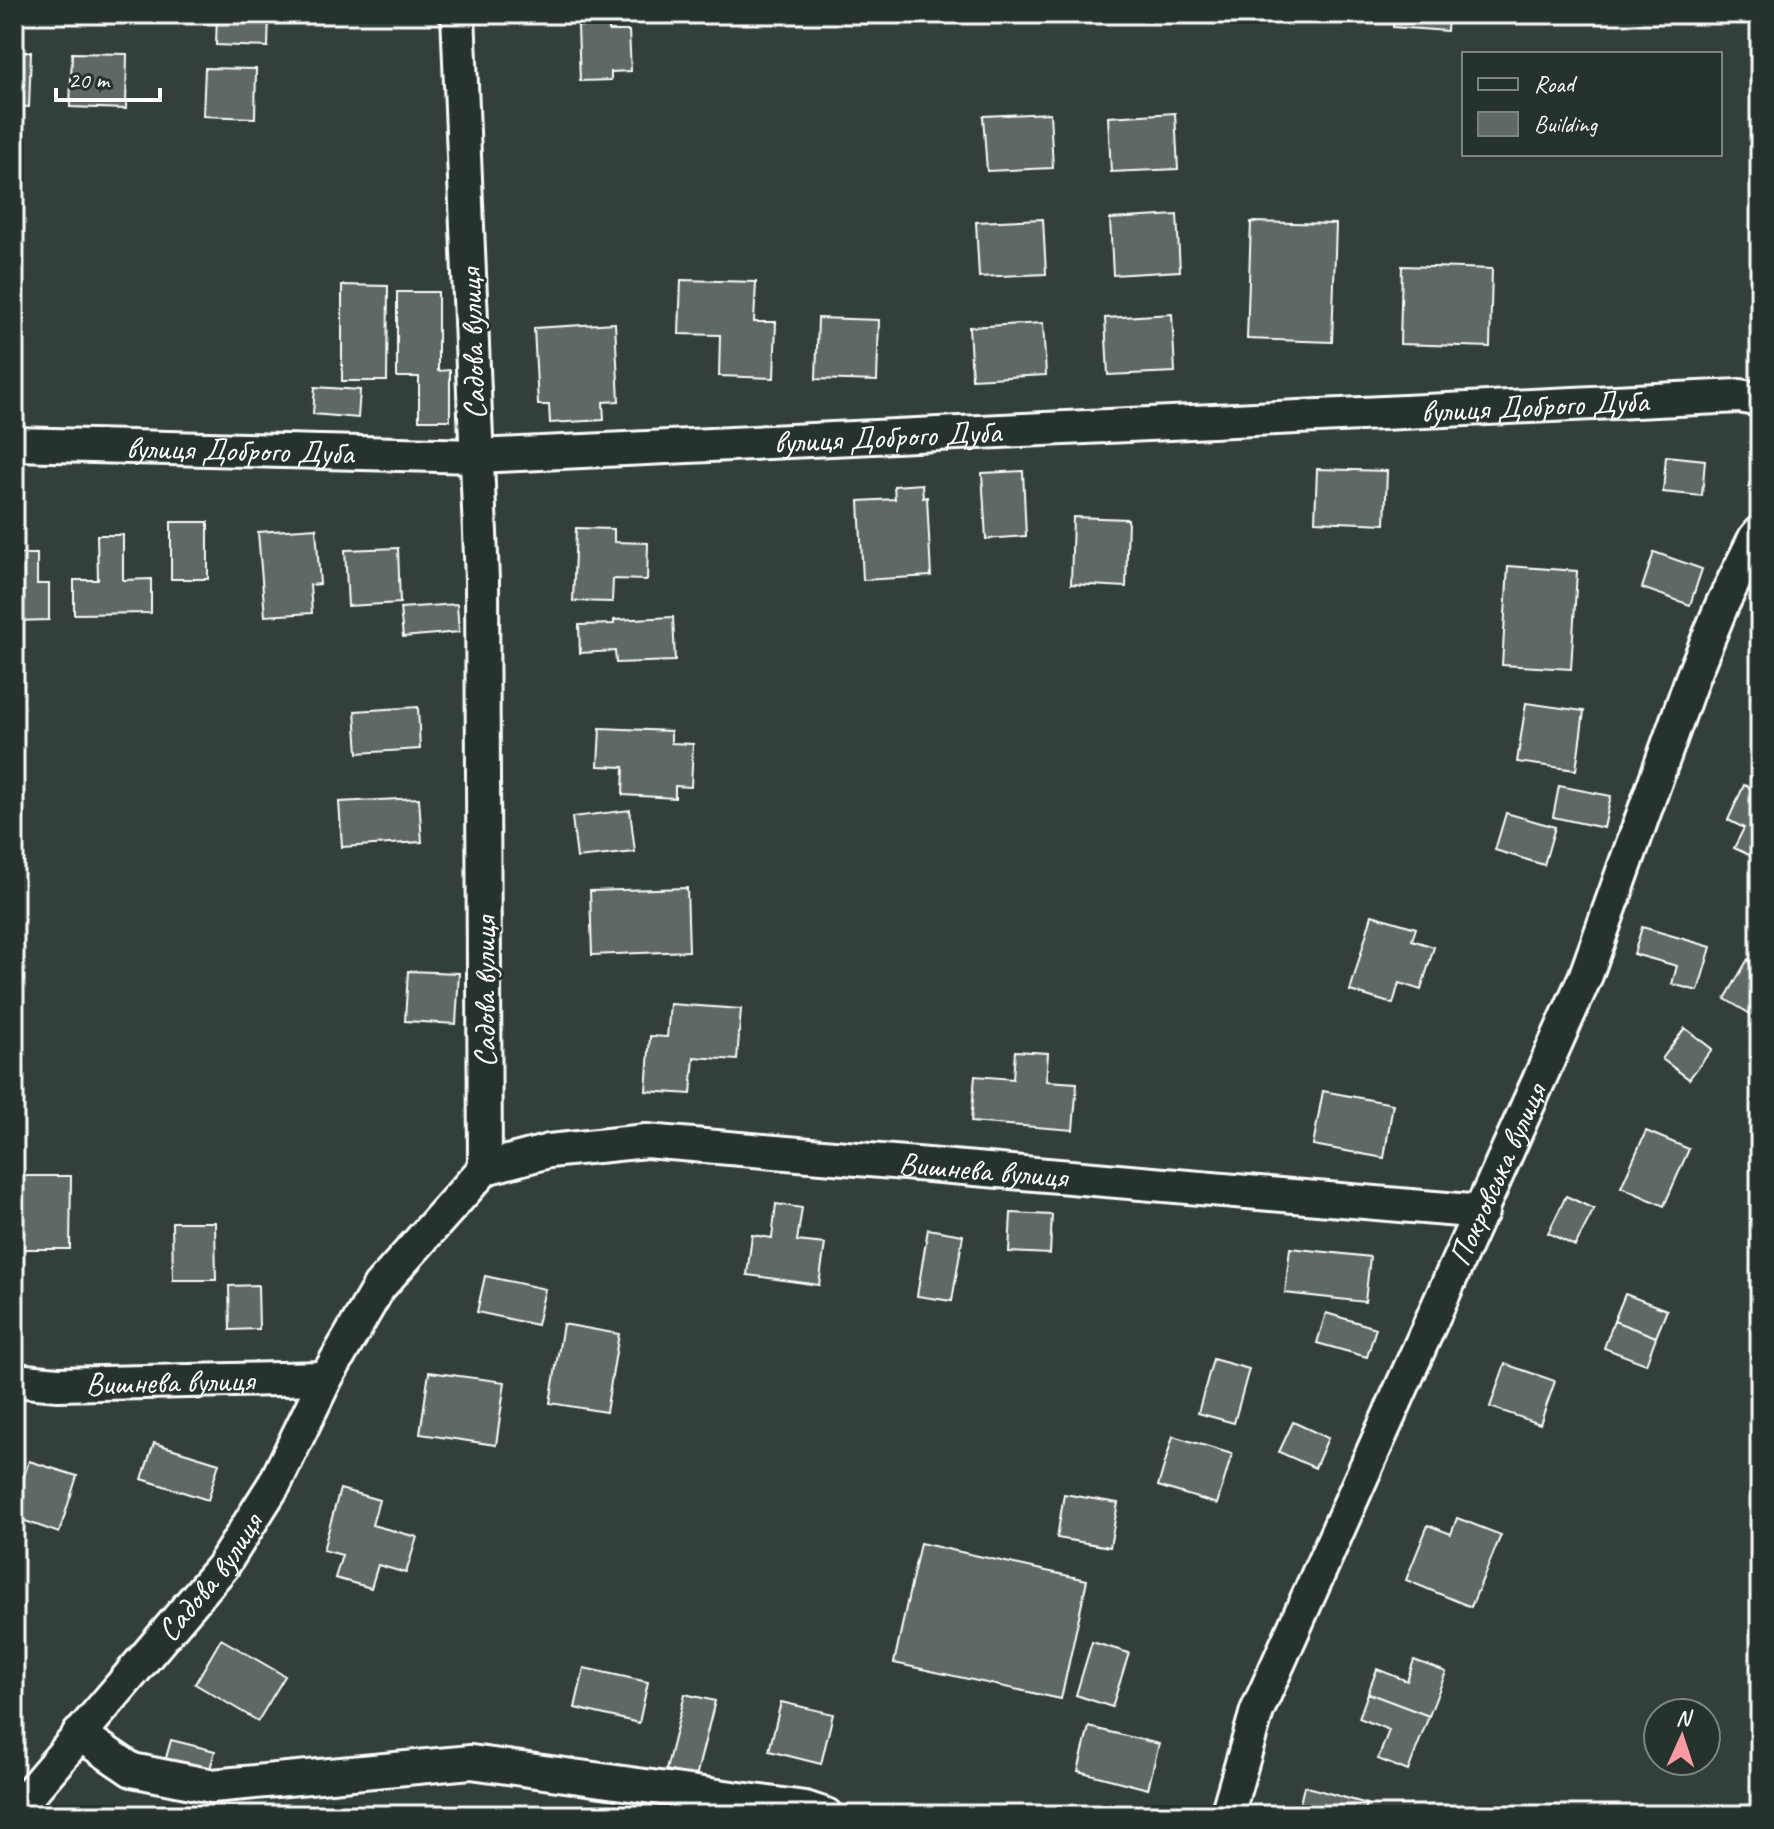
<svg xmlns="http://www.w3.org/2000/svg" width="1774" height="1829" viewBox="0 0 1774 1829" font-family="Caveat,sans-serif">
<rect width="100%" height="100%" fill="#333f3a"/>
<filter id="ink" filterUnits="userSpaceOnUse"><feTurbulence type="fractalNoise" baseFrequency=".0125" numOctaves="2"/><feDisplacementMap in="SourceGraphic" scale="16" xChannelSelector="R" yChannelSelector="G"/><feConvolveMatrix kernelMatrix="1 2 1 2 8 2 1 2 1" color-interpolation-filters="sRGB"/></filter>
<g filter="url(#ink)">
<path fill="#5f6964" stroke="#fff" stroke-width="2" d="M217,14H269L268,47L216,45Z
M1394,14H1448L1447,31L1393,27Z
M609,25V31H629L631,71L611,72V80L580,81L578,26Z
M14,52H31L29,107L14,106Z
M72,53L127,54L126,109L70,107Z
M205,68L256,69L255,118L203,116Z
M1050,113L1053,168L987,171L983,116Z
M1175,113L1178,169L1111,172L1108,117Z
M1177,215L1180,271L1113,275L1110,219Z
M1043,219L1046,274L979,277L976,222Z
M1251,222L1336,224L1332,342L1247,339Z
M1402,266L1492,269L1490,347L1400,344Z
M681,280L756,282L754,322H776L774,378L719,376L720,335L679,334Z
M342,285L388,286L387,381H342Z
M397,292H438V371L450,370V420H419V377H397Z
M1172,314L1175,372L1108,375L1105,318Z
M818,318L879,320L877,381L816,379Z
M615,323L619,401L603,402L604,420L550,423L549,405H538L534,328Z
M1043,323L1046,375L972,379L969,327Z
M315,387L360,390L358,418L313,414Z
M1666,456L1705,460L1702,496L1663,492Z
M1317,469L1387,471L1385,524L1315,521Z
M1023,471L1026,536L986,539L982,473Z
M922,484L923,498L927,497L931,576L863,580L859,501L895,499L894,486Z
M1073,517L1128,519L1126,587L1071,584Z
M171,522H208V579H171Z
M316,528L320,584L310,585L312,613L265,616L258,532Z
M576,528L614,529V542L648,543L647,580L613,579L612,602L573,601Z
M97,535H123V580L151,579V613L74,614V580H98Z
M398,548L400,603L348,606L345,550Z
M1654,552L1702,569L1690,605L1642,588Z
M14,554H37V584H49V620L14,621Z
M1508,566L1577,571L1571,669L1502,665Z
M457,604L459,632L403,637L400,608Z
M673,617L675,661L616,663L615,651L580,653L579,625L614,624V620Z
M1526,703L1584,711L1576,770L1517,762Z
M418,707L420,749L358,753L355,711Z
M600,728L671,731V743L693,744L691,787L675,786V798L623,795L624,767L598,766Z
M1744,785L1760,792V860L1734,848L1744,828L1728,820Z
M1559,786L1611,796L1604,828L1553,817Z
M419,798L422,842L342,847L339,802Z
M630,810L635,852L577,858L572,817Z
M1506,813L1555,827L1544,865L1495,850Z
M687,888L689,951L592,955L590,891Z
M1372,915L1416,928L1412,940L1434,947L1421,990L1399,983L1393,1004L1350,991Z
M1642,927L1711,947L1698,991L1672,984L1677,966L1634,954Z
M1748,959L1760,966L1759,1019L1725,999Z
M408,971L459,973L456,1024L405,1021Z
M670,1004L741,1009L737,1060L694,1057L691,1094L646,1091L650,1036L667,1037Z
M1685,1028L1712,1049L1689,1079L1662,1059Z
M1015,1051L1048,1053L1046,1081L1077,1083L1073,1130L971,1122L975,1076L1013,1079Z
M1323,1091L1393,1104L1384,1158L1313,1145Z
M1646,1131L1689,1149L1664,1206L1621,1187Z
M14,1176H71L70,1249H14Z
M1566,1196L1594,1209L1575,1246L1548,1233Z
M776,1204L802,1208L797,1241L825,1244L819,1285L747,1275L752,1235L772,1238Z
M1011,1213L1052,1215L1050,1254L1009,1252Z
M172,1222H215L216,1280H173Z
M928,1229L963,1235L952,1301L917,1296Z
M1290,1248L1370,1257L1365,1302L1285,1293Z
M485,1276L545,1289L537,1325L477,1312Z
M258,1285L259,1329L230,1330L229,1286Z
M1625,1294L1667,1310L1656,1337L1614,1321Z
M1326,1313L1376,1328L1367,1357L1317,1343Z
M1614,1321L1656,1337L1646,1364L1604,1348Z
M563,1324L619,1334L606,1412L550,1403Z
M1213,1359L1249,1369L1234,1423L1198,1413Z
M1505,1364L1555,1381L1540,1424L1490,1407Z
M429,1372L505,1382L496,1445L420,1434Z
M1293,1422L1328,1438L1315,1468L1279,1452Z
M1173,1436L1232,1454L1217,1504L1158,1486Z
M154,1443L219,1463L208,1500L142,1479Z
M29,1461L77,1476L59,1533L14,1517V1507Z
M340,1489L379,1500L372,1525L417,1537L406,1573L378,1565L371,1588L335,1578L342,1555L323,1550Z
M1064,1494L1118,1503L1110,1547L1057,1538Z
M1457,1518L1501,1535L1471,1607L1406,1580L1428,1525L1451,1534Z
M920,1543L1087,1580L1061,1699L894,1663Z
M221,1639L285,1676L258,1721L195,1684Z
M1092,1642L1129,1653L1112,1707L1076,1695Z
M1414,1660L1446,1672L1429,1716L1368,1693L1377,1669L1407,1681Z
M584,1668L648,1682L639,1723L575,1708Z
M1368,1693L1429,1716L1408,1771L1378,1759L1389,1730L1359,1718Z
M685,1694L715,1701L696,1777L666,1770Z
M781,1702L833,1714L821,1764L769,1751Z
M1089,1727L1159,1744L1148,1789L1078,1771Z
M171,1740L215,1751L208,1776L164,1765Z
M1304,1786L1367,1804L1364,1815H1315L1317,1808L1300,1804Z"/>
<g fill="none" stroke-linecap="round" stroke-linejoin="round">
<g stroke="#fff" stroke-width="38">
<g id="street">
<path id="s1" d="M14,444L476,456L1740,396L1760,400"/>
<path id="s2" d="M485,1168L549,1151L646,1141L1482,1212"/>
<path id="s3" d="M14,1380L58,1384L326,1378"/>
<path d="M79,1734L132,1770L212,1786L471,1762L805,1808L826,1815"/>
<path id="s4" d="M14,1812L222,1567L275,1483L326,1378L379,1287L485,1168L482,580L458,14"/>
<path id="s5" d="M1227,1815L1257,1711L1586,975L1692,678L1722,605L1755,538L1760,532"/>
</g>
</g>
<use href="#street" stroke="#26332d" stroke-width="32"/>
</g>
</g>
<g text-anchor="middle" stroke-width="6" stroke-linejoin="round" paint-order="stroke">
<g font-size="32" fill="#fff" stroke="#26332d">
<text transform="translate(472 344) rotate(-92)" y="11">Садова вулиця</text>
<text dy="11" stroke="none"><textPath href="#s1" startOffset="1522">вулиця Доброго Дуба</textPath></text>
<text dy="11" stroke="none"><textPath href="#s1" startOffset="874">вулиця Доброго Дуба</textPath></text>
<text dy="11" stroke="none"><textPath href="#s1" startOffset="226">вулиця Доброго Дуба</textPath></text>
<text transform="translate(484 992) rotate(-90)" y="11">Садова вулиця</text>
<text dy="11" stroke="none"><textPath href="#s2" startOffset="502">Вишнева вулиця</textPath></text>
<text dy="11" stroke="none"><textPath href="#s5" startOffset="696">Покровська вулиця</textPath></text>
<text dy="11" stroke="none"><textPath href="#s3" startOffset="156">Вишнева вулиця</textPath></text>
<text dy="11" stroke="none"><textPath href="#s4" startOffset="306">Садова вулиця</textPath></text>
</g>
</g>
<rect width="1774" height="1829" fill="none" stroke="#26332d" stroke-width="48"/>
<rect x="24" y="24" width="1726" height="1781" fill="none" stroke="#fff" stroke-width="3" filter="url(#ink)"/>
<rect x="1462" y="52" width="260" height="104" fill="#26332d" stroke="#7d8581" stroke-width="2"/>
<rect x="1478" y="78" width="40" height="12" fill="#26332d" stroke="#7d8581" stroke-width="2"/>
<text x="1534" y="92" font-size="24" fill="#ffffff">Road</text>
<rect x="1478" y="112" width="40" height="24" fill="#5f6964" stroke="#7d8581" stroke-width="2"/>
<text x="1534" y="132" font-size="24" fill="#ffffff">Building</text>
<g transform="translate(1682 1737) rotate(3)"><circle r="38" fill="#26332d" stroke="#7d8581" stroke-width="2"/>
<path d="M0-6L14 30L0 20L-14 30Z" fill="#ff9aa2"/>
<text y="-12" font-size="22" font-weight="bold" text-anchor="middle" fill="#ffffff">N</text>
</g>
<path d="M56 88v12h104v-12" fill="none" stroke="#ffffff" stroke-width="4"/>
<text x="68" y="88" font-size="24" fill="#ffffff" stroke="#26332d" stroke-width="6" paint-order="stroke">20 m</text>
</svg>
